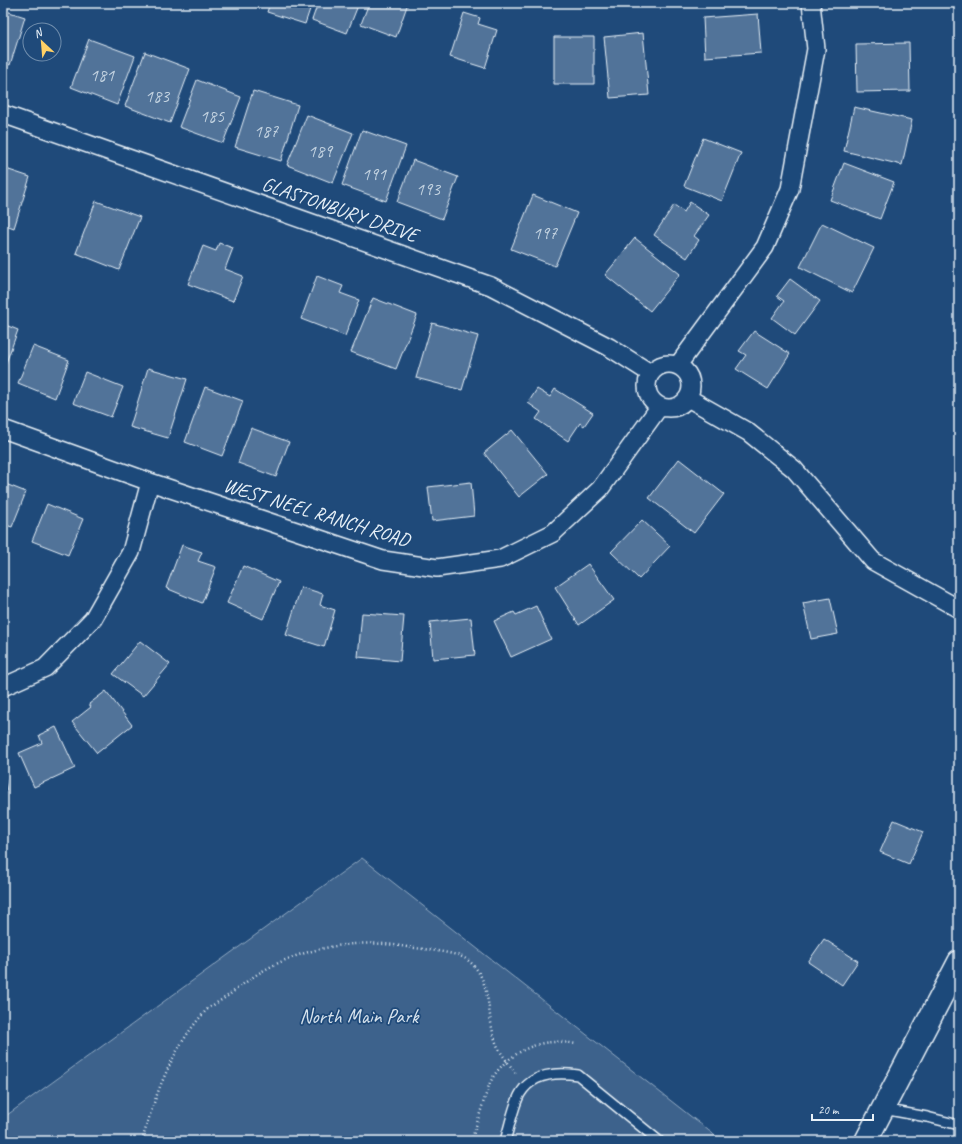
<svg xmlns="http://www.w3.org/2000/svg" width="962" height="1144" viewBox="0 0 962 1144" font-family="Caveat,sans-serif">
<rect width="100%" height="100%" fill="#1f4a7a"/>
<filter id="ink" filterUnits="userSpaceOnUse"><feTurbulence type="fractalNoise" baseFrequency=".025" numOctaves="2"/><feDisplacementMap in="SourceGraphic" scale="8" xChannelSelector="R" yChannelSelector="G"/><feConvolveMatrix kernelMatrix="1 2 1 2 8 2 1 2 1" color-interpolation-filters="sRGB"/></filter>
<g filter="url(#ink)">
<path fill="#3c628c" stroke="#92aac2" d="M362,858L722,1141H3V1118Z"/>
<path fill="#517399" stroke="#e8f1f8" d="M270,3H312L305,24L267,12Z
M318,3H359L347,33L312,20Z
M369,3H408L396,37L361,24Z
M3,10L25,17L10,65L3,62Z
M464,13L480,18L478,24L497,30L485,68L450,57Z
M758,14L761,53L705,57L703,18Z
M643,33L649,95L610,98L604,37Z
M554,37H594V84H554Z
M89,39L135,56L117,105L71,87Z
M909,43L910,91L857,92L856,44Z
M145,52L190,69L170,123L125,106Z
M197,80L241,97L223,143L179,127Z
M253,91L298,105L281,161L235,147Z
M854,107L912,120L902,165L844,151Z
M307,115L353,133L333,183L287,165Z
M362,130L406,146L386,201L342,185Z
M703,138L741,153L722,201L684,186Z
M413,160L458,177L442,219L397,202Z
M844,163L894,182L880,219L830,200Z
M3,168L30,177L14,228L3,224Z
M533,195L577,213L555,266L511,249Z
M96,201L140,217L119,270L76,253Z
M690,202L709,215L694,236L699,240L687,258L654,235L674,205L684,212Z
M822,223L874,248L852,293L800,267Z
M635,238L680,274L650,311L605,275Z
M219,243L233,248L225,269L243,276L233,301L188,284L203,246L216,251Z
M317,276L343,286L340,293L359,300L345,336L301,319Z
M790,279L820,301L795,335L772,318L784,301L777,296Z
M373,298L417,315L396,369L351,352Z
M432,323L478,336L462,390L416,378Z
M3,324L18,330L3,371Z
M754,331L790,354L768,389L736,369L746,355L739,351Z
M33,346L69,360L55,398L18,383Z
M148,368L187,379L168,438L130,427Z
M85,372L123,387L111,417L73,403Z
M205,387L243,401L222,456L185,442Z
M537,389L550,397L555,389L593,413L584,426L580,423L568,441L536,419L541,412L528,403Z
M251,428L289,442L276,477L238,463Z
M512,430L548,474L519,497L484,453Z
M679,459L724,494L694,533L649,498Z
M471,482L474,516L432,521L428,487Z
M3,483L26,492L12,527L3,524Z
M47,504L83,519L68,555L32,541Z
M642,520L670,546L639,579L611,552Z
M182,545L202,552L198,561L216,567L202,603L166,588Z
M588,564L614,600L579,625L555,587Z
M243,566L279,582L263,619L227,603Z
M301,587L323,594L320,605L335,610L324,647L286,635Z
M830,598L838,634L811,639L803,603Z
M536,606L551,639L511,657L494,621L514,612L516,615Z
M362,613L404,616L400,661L358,657Z
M471,618L475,655L433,659L430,622Z
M140,641L170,664L143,696L113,674Z
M106,691L132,725L97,753L72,722L91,707L89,704Z
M56,727L75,768L34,787L19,753L42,743L39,735Z
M3,769L7,791L3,792Z
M894,820L923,832L909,864L880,852Z
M824,939L858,961L842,985L808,962Z"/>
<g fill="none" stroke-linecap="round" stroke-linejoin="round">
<g stroke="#e8f1f8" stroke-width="12">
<path id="service" d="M883,1109L927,1117L959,1125
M505,1141C509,1128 514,1104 520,1094C532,1073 558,1072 578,1075L659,1141"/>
</g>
<g stroke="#e8f1f8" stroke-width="20">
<path id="minor" d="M3,114L491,286L609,347L650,373
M647 386a22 22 0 1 1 44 0a22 22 0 1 1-44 0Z
M678,365L765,247L790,189L816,49L811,3
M688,398L748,432L794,469L873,561L959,609
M3,429L150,482L383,560L437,568L500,559L553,533L600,489L660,406
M3,687L45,668L93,619L131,552L150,482"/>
</g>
<g stroke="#e8f1f8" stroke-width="25">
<path id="secondary" d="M866,1141L959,962"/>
</g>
<path stroke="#e8f1f8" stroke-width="2.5" stroke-dasharray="1 3" stroke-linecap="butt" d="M142,1141C155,1096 171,1050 203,1014C209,1006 221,1001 229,995C238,988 247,981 256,975C297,949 354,938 401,946C417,949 454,951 466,959C494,978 485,1017 497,1045C502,1056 510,1065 517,1075
M471,1141C478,1122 483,1101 490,1083C500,1060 530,1042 554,1042C561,1041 569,1043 576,1044"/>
<use href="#service" stroke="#1f4a7a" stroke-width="9"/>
<use href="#minor" stroke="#1f4a7a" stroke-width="17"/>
<use href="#secondary" stroke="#1f4a7a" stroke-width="22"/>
</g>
</g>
<g text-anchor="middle" stroke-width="3.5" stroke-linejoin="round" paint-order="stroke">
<g font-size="18" fill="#c2d2e0">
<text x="102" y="81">181</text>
<text x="157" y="102">183</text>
<text x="212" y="122">185</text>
<text x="266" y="137">187</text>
<text x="320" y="157">189</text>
<text x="374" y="180">191</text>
<text x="428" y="195">193</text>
<text x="545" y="239">197</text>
</g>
<g font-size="20" fill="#e8f1f8" stroke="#1f4a7a">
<text transform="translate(340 209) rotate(19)" y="7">GLASTONBURY DRIVE</text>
<text transform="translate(317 512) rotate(17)" y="7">WEST NEEL RANCH ROAD</text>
</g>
<g font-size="20" fill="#d7e3ed" stroke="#1f4a7a">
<text x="359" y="1023">North Main Park</text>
</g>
</g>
<rect width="962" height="1144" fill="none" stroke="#1f4a7a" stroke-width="16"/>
<rect x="8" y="8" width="946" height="1128" fill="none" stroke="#e8f1f8" stroke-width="1.5" filter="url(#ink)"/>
<g transform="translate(42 42) rotate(334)"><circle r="19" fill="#1f4a7a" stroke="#6f8dac"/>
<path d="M0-3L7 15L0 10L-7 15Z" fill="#ffd166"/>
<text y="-6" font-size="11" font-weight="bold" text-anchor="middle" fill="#e8f1f8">N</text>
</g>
<path d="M812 1114v6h61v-6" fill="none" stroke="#e8f1f8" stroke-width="2"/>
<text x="818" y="1114" font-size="12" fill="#e8f1f8" stroke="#1f4a7a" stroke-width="3" paint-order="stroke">20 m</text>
</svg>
